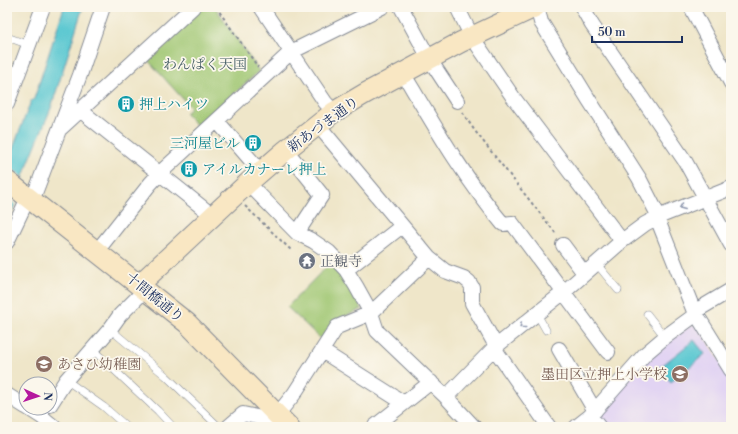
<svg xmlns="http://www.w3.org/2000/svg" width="738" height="434" viewBox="0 0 738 434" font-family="'Libre Bodoni','Noto Serif JP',serif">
<rect width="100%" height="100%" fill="#fbf7ec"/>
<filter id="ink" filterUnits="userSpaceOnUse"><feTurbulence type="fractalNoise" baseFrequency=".025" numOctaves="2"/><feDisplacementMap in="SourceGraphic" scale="8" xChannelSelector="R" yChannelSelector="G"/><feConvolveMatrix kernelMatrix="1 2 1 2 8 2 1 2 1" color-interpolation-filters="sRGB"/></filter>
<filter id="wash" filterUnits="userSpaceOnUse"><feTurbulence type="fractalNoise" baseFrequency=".012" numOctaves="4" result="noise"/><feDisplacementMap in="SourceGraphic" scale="16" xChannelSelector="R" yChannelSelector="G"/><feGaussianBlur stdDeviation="0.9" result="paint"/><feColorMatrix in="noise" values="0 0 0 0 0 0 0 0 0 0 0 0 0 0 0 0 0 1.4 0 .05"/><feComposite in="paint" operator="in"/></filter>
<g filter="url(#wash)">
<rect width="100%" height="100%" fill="#efe6c9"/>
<path fill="#e2d4f3" d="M691,325H697L723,365L731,383V427H604L597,415L645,360Z"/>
<path fill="#9fc671" stroke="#5d7a68" d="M202,7H215L259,71L198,127L185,113L191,108L146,58Z
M331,262L340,272L362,309L333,322L321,339L287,307Z"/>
<path fill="#5bc8d1" stroke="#3b7c98" d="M64,7H83L51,108L23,176L24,178L14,207L7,221V164L31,101L34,99Z
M694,340L705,354L671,382L659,368Z"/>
<path fill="#efe6c9" d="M7,165L26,180L17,206L7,198Z"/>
</g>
<g filter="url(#ink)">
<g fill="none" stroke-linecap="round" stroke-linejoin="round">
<g stroke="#858a94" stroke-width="8">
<path id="lane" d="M7,37L29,45
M596,263L618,290
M537,314L546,330
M647,314L665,337
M110,329L166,376L219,427
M92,349L158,411L173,427
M66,380L104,407L127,427"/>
</g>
<g stroke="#858a94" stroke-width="16">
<path id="street" d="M261,7L325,102L334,112
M401,7L430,60L457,101
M457,7L472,37L513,97L622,241
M537,7L541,22L589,100L639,178L657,213L659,223L695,314L700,320L731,370
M582,7L592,25L685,161L731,245
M691,7L731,83
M403,73C434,125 464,178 503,224L512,223L608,352
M7,104L43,7
M80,110L213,216
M217,121L261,172
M318,125L429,258L445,271L464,278L469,282L472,287V303L496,346
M61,128L193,7
M286,150L322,195L297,233
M248,183L297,233L313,241L329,252L346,270L356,286L371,313L377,331L446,397L474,427
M32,201L80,75L103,7
M7,242L28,198
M563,245L584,273
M97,251L150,184L160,173L291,52L382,7
M346,270L402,226
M494,348L549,427
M559,349L595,411
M322,351L404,403
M7,395L26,407
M446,397L494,348L564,292L622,241L645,224L658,217L731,188
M50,405L66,380L110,329L120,315L146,289
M28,408L42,417L54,427
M277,415L294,394L337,327L371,313L429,258
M590,416L599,427
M228,427L243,414L285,423
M374,427L431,382
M576,427L590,416L645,354L665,337L691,318L699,309L731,290"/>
</g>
<g stroke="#858a94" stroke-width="22">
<path id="secondary" d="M7,181L187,323L289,427
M140,284L248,183L286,150L334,112L366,93L461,42L535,7"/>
</g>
<path stroke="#858a94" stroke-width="2" stroke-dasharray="3 3" stroke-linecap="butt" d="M216,7L258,67
M462,112L475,131L557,235
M245,206L292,251"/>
<use href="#lane" stroke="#fff" stroke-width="7"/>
<use href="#street" stroke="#fff" stroke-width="14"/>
<use href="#secondary" stroke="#f9e7c3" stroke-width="20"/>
</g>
<defs><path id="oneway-chevron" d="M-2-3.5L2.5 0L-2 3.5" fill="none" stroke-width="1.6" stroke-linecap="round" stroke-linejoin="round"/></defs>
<g stroke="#8d97ae">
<use href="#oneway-chevron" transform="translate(682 207) rotate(158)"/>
<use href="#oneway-chevron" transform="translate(522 326) rotate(142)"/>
</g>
</g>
<defs>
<g id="building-disc" transform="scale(0.9)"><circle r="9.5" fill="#0f9aa8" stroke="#fbf7ec"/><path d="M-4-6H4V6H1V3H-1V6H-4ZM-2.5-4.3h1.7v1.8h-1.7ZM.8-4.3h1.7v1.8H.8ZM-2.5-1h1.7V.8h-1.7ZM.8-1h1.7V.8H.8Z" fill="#fff"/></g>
<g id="temple-disc" transform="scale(0.9)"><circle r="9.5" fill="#6b7280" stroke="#fbf7ec"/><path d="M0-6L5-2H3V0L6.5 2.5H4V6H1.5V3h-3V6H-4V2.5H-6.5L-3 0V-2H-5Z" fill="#fff"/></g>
<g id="school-disc" transform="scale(0.9)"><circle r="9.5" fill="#8d6e63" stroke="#fbf7ec"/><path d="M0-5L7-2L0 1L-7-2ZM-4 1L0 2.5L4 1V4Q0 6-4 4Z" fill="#fff"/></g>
</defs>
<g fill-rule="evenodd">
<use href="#building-disc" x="126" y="104"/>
<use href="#building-disc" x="253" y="143"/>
<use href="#building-disc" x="189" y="169"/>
<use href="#temple-disc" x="307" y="261"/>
<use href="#school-disc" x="44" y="364"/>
<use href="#school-disc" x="680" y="374"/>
</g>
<g text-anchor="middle" stroke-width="3.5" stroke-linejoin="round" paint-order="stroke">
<g font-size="14" fill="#435c64" stroke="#fbf7ec">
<text x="205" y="69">わんぱく天国</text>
</g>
<g font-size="14" fill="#0d838f" stroke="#fbf7ec" text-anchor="start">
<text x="139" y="109">押上ハイツ</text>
<text x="240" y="148" text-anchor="end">三河屋ビル</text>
<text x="202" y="174">アイルカナーレ押上</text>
</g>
<g font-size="14" fill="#1b2f5e" stroke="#fbf7ec">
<text transform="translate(323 124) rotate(-36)" y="5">新あづま通り</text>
<text transform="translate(155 297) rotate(39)" y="5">十間橋通り</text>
</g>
<g font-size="14" fill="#5b616d" stroke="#fbf7ec" text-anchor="start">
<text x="320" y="266">正観寺</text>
</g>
<g font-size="14" fill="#785e54" stroke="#fbf7ec" text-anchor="start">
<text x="57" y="369">あさひ幼稚園</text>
<text x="667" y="379" text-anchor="end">墨田区立押上小学校</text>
</g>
</g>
<rect width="738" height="434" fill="none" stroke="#fbf7ec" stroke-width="24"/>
<g transform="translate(38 396) rotate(93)"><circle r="19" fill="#fbf7ec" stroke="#a1a7b3"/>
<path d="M0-3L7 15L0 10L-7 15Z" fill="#b5179e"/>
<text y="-6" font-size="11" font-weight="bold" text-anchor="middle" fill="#1b2f5e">N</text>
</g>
<path d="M592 36v6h90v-6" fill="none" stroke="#1b2f5e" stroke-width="2"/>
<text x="598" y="36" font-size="12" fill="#1b2f5e" stroke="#fbf7ec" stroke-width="3" paint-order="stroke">50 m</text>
</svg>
